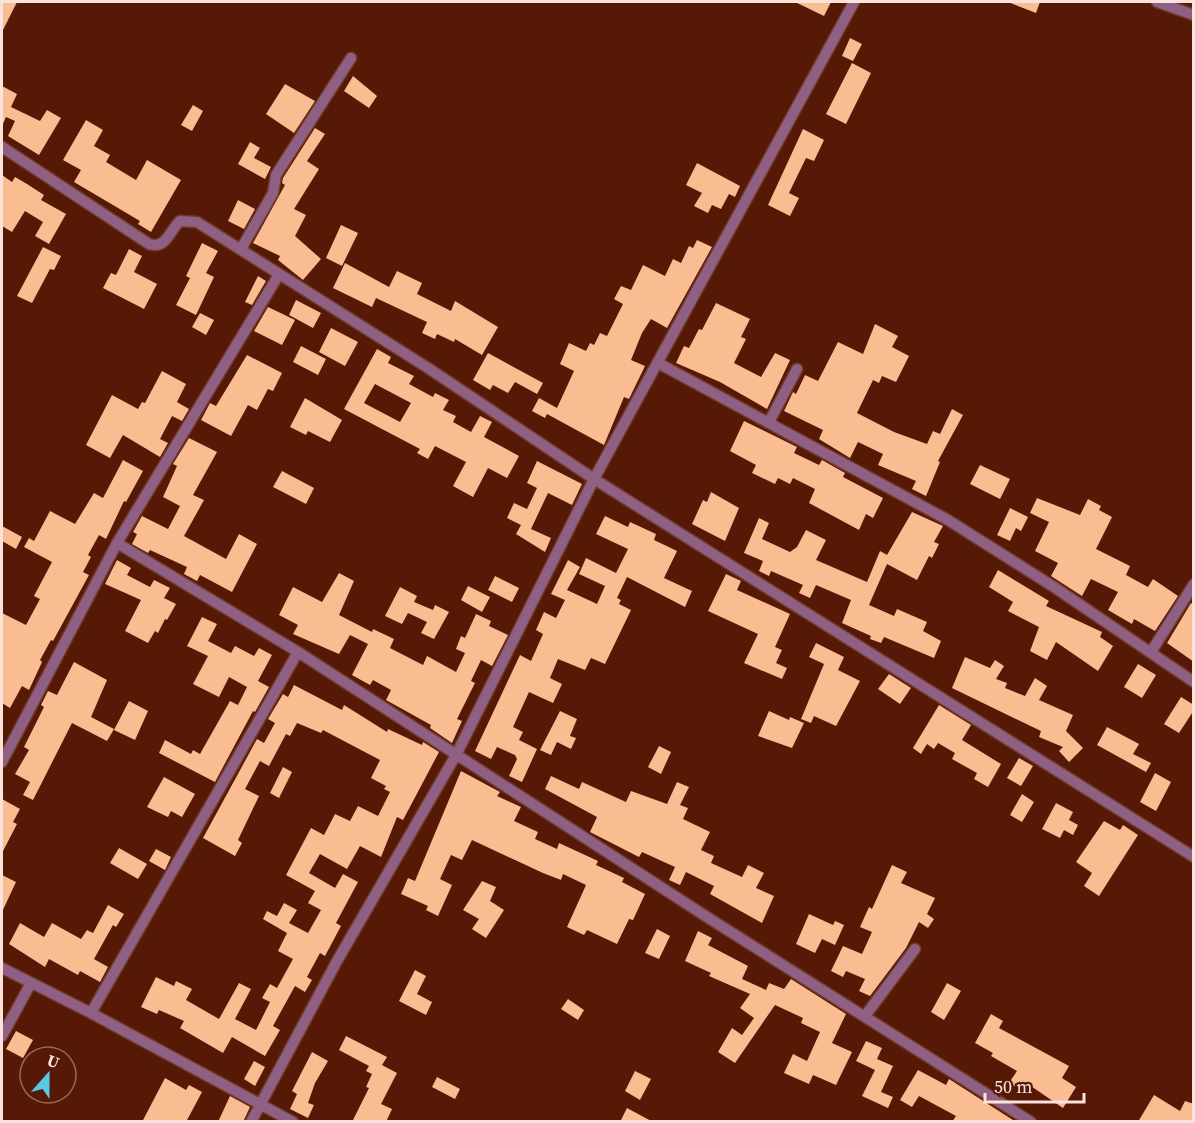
<svg xmlns="http://www.w3.org/2000/svg" width="1195" height="1123" viewBox="0 0 1195 1123" font-family="'Source Serif 4',serif">
<rect width="100%" height="100%" fill="#561906"/>
<path fill="#fabd91" fill-rule="evenodd" d="M2,2H17L2,32Z
M795,2H831L824,16Z
M1008,2H1040L1036,13Z
M850,38L862,44L853,61L842,56Z
M852,63L871,73L846,124L826,114Z
M353,76L377,96L369,108L344,91Z
M285,84L315,101L294,133L266,114Z
M2,86L17,94L11,107L40,121L47,110L61,118L39,155L8,136L15,121L6,117L2,126Z
M193,105L203,111L192,131L181,125Z
M86,120L103,130L94,146L110,155L106,162L136,180L147,160L181,180L151,232L138,224L140,221L74,182L81,170L63,160Z
M315,128L325,134L307,161L319,169L294,209L306,215L295,236L321,259L303,280L278,260L280,256L253,243L285,185L282,183L283,178Z
M803,129L824,140L814,161L806,158L789,193L799,198L790,216L768,205Z
M250,142L260,148L254,158L271,167L265,179L238,164Z
M697,163L740,186L735,197L729,194L721,209L712,205L708,213L694,206L702,193L686,185Z
M2,175L12,182L15,177L27,184L44,195L41,200L66,214L49,244L35,236L43,222L25,211L12,232L2,226Z
M238,200L255,209L244,229L228,221Z
M341,225L358,233L342,266L326,258Z
M697,240L712,247L667,328L651,319L642,333L631,360L645,366L629,399L624,397L604,445L547,414L545,418L532,411L539,398L557,408L574,371L560,364L569,343L586,351L590,343L594,345L600,333L607,336L623,304L614,299L621,286L631,290L643,265L665,276L673,259L681,263L689,246L693,248Z
M202,243L218,251L206,273L214,277L196,315L176,305L190,278L186,276Z
M43,247L61,256L54,270L50,269L32,303L17,296Z
M129,249L142,256L134,272L157,284L144,309L103,288L111,273L116,275Z
M345,263L389,287L397,271L422,283L417,294L451,311L455,301L498,327L482,355L455,339L454,342L437,334L435,339L422,333L427,322L376,298L372,307L333,288Z
M258,276L266,281L252,305L245,302Z
M296,300L321,313L313,328L289,315Z
M716,303L750,319L741,337L746,339L734,363L761,377L775,353L790,360L767,409L720,382L676,363L684,346L689,348L699,329L702,330Z
M268,307L295,320L282,345L254,331Z
M200,313L214,320L206,335L192,327Z
M875,324L898,336L892,347L909,356L896,382L882,376L879,383L873,380L857,413L894,432L927,444L933,431L940,434L952,409L963,415L938,461L940,462L926,496L912,489L916,481L878,465L883,454L858,442L850,458L819,439L823,430L784,411L793,392L796,394L805,375L818,381L838,342L863,354Z
M331,328L358,342L345,366L319,352Z
M301,346L326,359L318,375L293,362Z
M377,349L391,357L388,363L414,376L409,384L433,397L435,393L449,400L443,410L456,416L453,422L471,432L480,416L492,422L484,437L519,456L507,478L488,468L473,497L453,486L466,462L435,446L428,459L417,453L420,449L344,409ZM375,384L411,403L400,422L364,403Z
M488,353L543,383L537,394L515,382L508,393L493,385L490,390L473,380Z
M247,355L282,373L273,391L268,389L257,410L248,405L231,436L201,420L210,403L216,406Z
M162,371L186,384L177,402L189,409L182,421L172,416L160,439L168,443L160,457L123,435L110,458L86,445L112,395L138,409L142,402L145,403Z
M305,398L342,420L330,442L308,431L306,435L290,427Z
M744,421L797,447L794,453L819,465L822,460L845,473L843,477L883,498L873,518L866,514L859,530L809,503L815,489L793,478L790,484L778,478L775,484L752,473L756,465L730,451Z
M189,438L217,452L193,495L204,500L184,536L226,559L239,534L257,544L232,592L200,575L197,581L184,574L187,567L150,550L148,553L132,544L137,534L133,532L142,516L168,529L180,506L163,497L177,466L173,464Z
M123,460L143,471L126,502L124,501L106,539L99,535L88,555L91,557L83,572L89,575L53,641L51,640L40,660L42,662L29,690L22,686L10,708L2,703V613L26,625L40,599L34,596L52,562L24,547L29,538L34,541L50,511L75,524L94,493L103,498Z
M537,461L582,484L572,505L548,493L531,529L551,538L545,552L516,534L521,525L507,518L514,503L527,509L537,488L527,483Z
M980,465L1010,479L1000,499L970,484Z
M282,471L314,488L306,504L273,487Z
M711,492L739,508L725,541L692,524L703,500L707,502Z
M1037,498L1080,515L1088,499L1101,506L1099,510L1112,517L1096,549L1130,566L1126,575L1148,587L1153,579L1178,596L1155,631L1134,619L1132,624L1108,610L1118,592L1091,579L1082,596L1051,576L1058,563L1035,551L1049,522L1030,513Z
M1010,508L1028,517L1021,531L1016,528L1010,541L997,535Z
M912,512L943,526L934,542L939,544L932,558L929,556L917,580L887,564L869,605L894,616L897,609L927,622L923,631L941,641L934,658L884,637L881,643L870,639L871,636L842,623L851,600L816,585L810,598L799,593L803,585L771,571L769,576L759,571L763,561L744,553L759,518L769,523L762,539L790,552L797,547L806,530L826,540L816,560L867,582L880,551L887,555Z
M605,516L628,527L630,522L656,534L654,540L677,551L664,578L692,591L685,607L627,577L617,598L621,600L619,604L631,610L605,664L591,658L585,670L558,659L550,678L562,684L553,703L529,692L513,727L523,732L519,740L537,749L522,782L509,776L517,759L515,755L497,747L491,759L475,751L520,655L531,661L543,634L536,630L544,612L556,618L565,600L551,594L568,560L580,567L567,590L597,604L605,586L579,574L586,558L616,573L628,549L596,534Z
M2,526L22,537L16,549L2,541Z
M117,560L131,568L127,575L150,587L154,580L170,588L164,598L176,604L167,620L165,619L158,633L155,631L148,643L125,631L141,600L105,584Z
M998,570L1049,601L1046,606L1102,632L1100,637L1113,646L1098,671L1056,642L1047,660L1030,651L1039,627L1008,611L1013,602L989,587Z
M339,573L354,581L339,615L372,632L373,629L394,639L390,648L423,665L427,656L456,672L465,653L456,649L461,636L465,638L476,614L491,621L489,626L508,635L492,666L481,660L471,681L475,683L457,719L462,721L452,743L430,728L431,725L386,700L391,690L373,680L370,685L352,675L368,644L350,635L339,654L293,634L298,625L279,615L293,587L322,602Z
M726,574L741,581L737,590L790,614L775,647L782,650L776,663L787,668L782,679L744,663L758,634L708,611Z
M495,576L519,588L512,602L488,590Z
M468,586L490,597L482,612L461,600Z
M400,587L417,596L414,602L433,610L435,605L449,612L434,639L421,633L427,622L408,613L402,624L385,616Z
M1191,603L1194,605V662L1167,643Z
M202,617L217,624L208,641L231,653L235,646L254,656L259,648L272,655L258,681L269,687L255,712L253,711L215,782L159,753L165,740L191,754L193,750L200,754L230,701L238,705L247,687L229,677L219,697L193,684L208,656L187,646Z
M816,643L844,657L838,670L860,681L836,726L814,716L811,723L801,719L824,664L809,657Z
M965,657L990,668L995,660L1004,666L996,679L1007,683L1005,688L1025,696L1035,678L1047,686L1039,700L1073,715L1066,731L1083,748L1069,762L1059,751L1063,747L1039,737L1041,731L952,688Z
M74,662L107,680L91,717L114,729L107,741L72,723L33,800L23,795L30,782L15,774L29,750L24,747L44,707L41,705L48,691L57,695Z
M1138,664L1156,675L1142,698L1124,687Z
M889,674L911,688L900,704L878,689Z
M294,685L342,710L344,705L387,732L388,729L422,745L423,742L439,752L403,820L397,817L381,857L360,846L347,869L320,854L309,873L335,888L343,874L358,882L336,923L341,926L325,956L320,953L307,977L312,980L305,992L295,986L273,1026L280,1030L265,1056L232,1037L223,1053L180,1028L184,1021L159,1010L157,1014L141,1007L156,977L174,986L176,981L192,989L186,1000L219,1019L239,983L251,989L235,1019L256,1030L270,1002L262,998L270,984L277,988L293,959L278,951L287,933L263,919L267,911L277,916L284,903L297,910L289,923L308,933L321,910L308,903L315,891L286,875L311,828L324,835L335,814L350,821L358,806L378,816L390,792L384,789L386,786L371,778L380,760L323,730L321,733L297,723L290,736L286,734L269,766L260,761L245,789L259,796L238,840L242,843L235,856L203,838L257,739L264,743L275,723L268,719L283,694L288,697Z
M1181,697L1194,705V710L1179,733L1164,724Z
M129,701L148,711L135,740L114,730Z
M939,705L971,725L962,740L1001,764L988,787L974,779L977,773L952,759L955,753L938,743L934,749L927,744L921,754L913,748Z
M560,711L577,719L570,736L576,738L571,749L557,742L551,755L540,750Z
M769,711L789,720L790,717L804,723L792,748L758,736Z
M1107,727L1139,744L1133,754L1151,763L1146,772L1097,745Z
M659,746L671,752L661,774L648,767Z
M1019,758L1033,766L1021,786L1007,778Z
M283,767L292,772L279,798L270,793Z
M461,771L500,792L497,796L521,807L514,821L538,832L535,839L557,849L559,843L598,861L596,865L624,878L622,882L645,894L633,920L629,919L617,944L587,930L584,935L567,927L586,885L563,874L561,880L543,873L472,840L462,860L451,855L440,879L452,885L438,916L426,910L428,906L401,894L408,878L415,881Z
M1155,773L1171,782L1156,811L1140,802Z
M551,776L579,789L582,782L626,802L631,791L667,804L677,782L689,787L680,805L688,808L683,819L710,832L701,850L714,856L711,863L742,877L748,865L764,873L756,888L774,896L762,923L710,894L714,886L686,872L680,885L669,880L675,867L642,852L639,857L590,832L597,817L545,789Z
M164,777L195,794L182,817L171,811L168,817L147,807Z
M1022,794L1034,802L1022,822L1010,815Z
M2,799L20,809L13,822L17,824L2,853Z
M1056,803L1073,812L1069,820L1078,825L1073,835L1064,830L1060,838L1042,829Z
M1104,821L1120,830L1123,825L1138,835L1099,896L1084,886L1092,873L1076,862Z
M119,848L147,864L138,879L110,863Z
M156,849L171,857L165,870L149,861Z
M892,865L907,872L901,883L935,898L927,914L934,919L928,928L919,922L906,948L870,996L859,991L865,979L846,971L843,977L831,971L843,946L862,954L872,932L860,927L869,907L872,909Z
M2,875L16,882L2,912Z
M482,881L496,887L490,901L504,910L486,938L472,929L479,919L463,910Z
M108,905L124,914L116,927L113,925L94,959L108,967L100,982L80,971L78,975L49,959L45,967L9,944L20,923L44,937L52,923L81,939L87,930L93,933Z
M809,914L833,925L835,921L844,925L835,945L822,939L815,953L796,944Z
M657,929L670,936L659,959L645,953Z
M698,931L712,938L708,945L748,966L742,979L766,990L769,983L784,989L791,979L846,1014L832,1043L852,1052L836,1085L813,1075L809,1084L784,1073L793,1054L807,1061L820,1032L801,1023L803,1018L775,1005L735,1063L718,1052L732,1028L742,1035L754,1018L740,1008L750,994L709,976L711,973L685,961Z
M415,970L426,976L417,994L432,1002L426,1015L399,1001Z
M947,983L961,991L944,1020L931,1012Z
M568,999L584,1010L578,1020L561,1009Z
M991,1014L1003,1021L999,1028L1069,1066L1062,1078L1076,1087L1063,1108L1025,1082L1021,1090L1009,1083L1017,1071L991,1056L993,1053L975,1043Z
M16,1031L33,1040L23,1058L6,1049Z
M346,1036L387,1057L382,1065L397,1073L381,1104L392,1109L386,1122H352L369,1088L366,1087L372,1074L366,1071L369,1066L339,1050Z
M866,1041L882,1048L877,1059L893,1066L881,1092L893,1097L888,1108L862,1096L875,1070L856,1061Z
M312,1052L328,1061L315,1083L308,1103L314,1105L308,1118L290,1109L297,1094L292,1091Z
M254,1061L265,1067L255,1086L244,1079Z
M918,1070L946,1085L949,1079L1016,1122H952L956,1116L919,1096L912,1107L900,1100Z
M635,1071L651,1079L640,1100L625,1091Z
M437,1077L460,1089L455,1099L432,1087Z
M165,1078L186,1090L189,1085L202,1092L186,1122H142Z
M1154,1095L1180,1111L1185,1101L1194,1104V1122H1138Z
M230,1096L250,1107L243,1122H218Z
M627,1108L653,1122H620Z"/>
<g fill="none" stroke-linecap="round" stroke-linejoin="round">
<g stroke="#703928" stroke-width="13">
<path id="minor" d="M1157,2L1194,15
M2,147L149,244C166,250 170,230 180,221L197,222L428,368L594,479L1194,857
M241,249L273,193L276,175L351,58
M658,363L948,520L1054,587L1194,682
M769,422L797,369
M117,543L298,652L707,917L1031,1122
M1151,652L1194,584
M2,762L117,543L278,276
M2,968L91,1013L293,1122
M91,1013L298,652
M865,1016L915,949
M2,1036L31,983
M251,1122L337,961L456,755L594,479L854,2"/>
</g>
<use href="#minor" stroke="#8f6083" stroke-width="10"/>
</g>
<rect width="1195" height="1123" fill="none" stroke="#fbe3dc" stroke-width="6"/>
<g transform="translate(48 1075) rotate(21)"><circle r="28" fill="#561906" stroke="#986a5c" stroke-width="1.5"/>
<path d="M0-4.5L10 22L0 15L-10 22Z" fill="#59c8e4"/>
<text y="-9" font-size="16" font-weight="bold" text-anchor="middle" fill="#fbe3dc">U</text>
</g>
<path d="M985 1093v9h99v-9" fill="none" stroke="#fbe3dc" stroke-width="3"/>
<text x="994" y="1093" font-size="18" fill="#fbe3dc" stroke="#561906" stroke-width="4.5" paint-order="stroke">50 m</text>
</svg>
